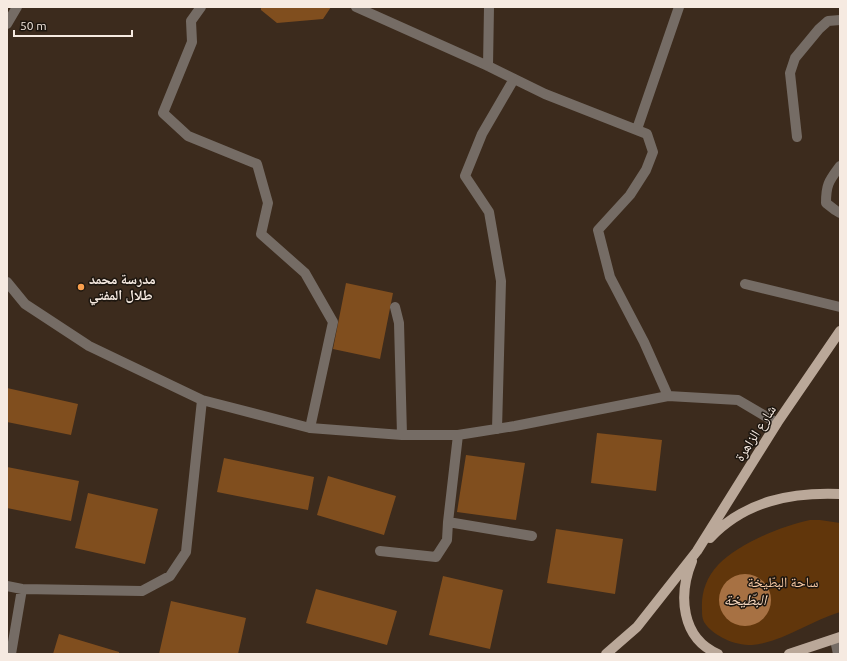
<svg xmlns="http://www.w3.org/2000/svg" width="847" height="661" viewBox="0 0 847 661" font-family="Ubuntu,'Noto Naskh Arabic',sans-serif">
<rect width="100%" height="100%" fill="#3c2b1d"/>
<path fill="#61360b" d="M810,520H820L840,523V612C810,621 783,642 752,645C743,645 733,643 725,639C717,635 709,630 704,622C702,618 702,614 702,610C701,593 706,578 718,565C738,544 781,526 810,520Z"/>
<path fill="#a77143" d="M719 600a26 26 0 1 1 52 0a26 26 0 1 1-52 0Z"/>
<path fill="#804e1e" d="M261,7H331L323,19L277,23L261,10Z
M346,283L393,293L380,359L333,349Z
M7,388L78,404L71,435L7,422Z
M597,433L662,440L656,491L591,483Z
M466,455L525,463L516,520L457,512Z
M224,458L314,477L308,510L217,492Z
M7,467L79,481L71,521L7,508Z
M328,476L396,496L384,535L317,515Z
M88,493L158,509L145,564L75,548Z
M556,529L623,539L615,594L547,583Z
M443,576L503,590L490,649L429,635Z
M316,589L397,611L387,645L306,623Z
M171,601L246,618L238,654H159Z
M59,634L119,652V654H53Z"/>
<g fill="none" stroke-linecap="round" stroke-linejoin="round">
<path stroke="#756c65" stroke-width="10" d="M201,7L191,21L192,42L163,113L188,136L257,164L268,203L261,234L305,273L333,322L310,428
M356,7L488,66L545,94L647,134L653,152L646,170L630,195L598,230L610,277L644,342L668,396
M7,24L17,7
M488,66L489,7
M637,129L679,7
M797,137L790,73L795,58L819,29L828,21L840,20
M840,166C829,181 826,184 826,203L835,210L840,213
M7,282L25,304L89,346L202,400L310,428L402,435H458L515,426L668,396L738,400L777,423
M745,284L840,307
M395,307L399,323L402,435
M497,429L501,281L489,212L465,176L482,134L514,79
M448,522L532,536
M380,551L436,557L447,540L448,522L458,435
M7,586L22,589L142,591L170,576L186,552L202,400
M835,640L838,654
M11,654L22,589"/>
<path stroke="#baa899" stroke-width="10" d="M710,538C745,501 791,492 840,494
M692,561C678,595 681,638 718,654
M606,654L637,627L697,551L777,423L840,331
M789,654L840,637"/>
</g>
<circle fill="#f99f4d" stroke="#1d160f" stroke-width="1.5" cx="81" cy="287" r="4"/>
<g text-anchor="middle" stroke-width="3" stroke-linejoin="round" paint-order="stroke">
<g font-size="14" font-weight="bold" fill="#f6eae1" stroke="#1d160f" text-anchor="start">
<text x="89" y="284">مدرسة محمد<tspan x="89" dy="16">طلال المفتي</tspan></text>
</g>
<g font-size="14" fill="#f6eae1" stroke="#1d160f">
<text transform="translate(755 433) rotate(-57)" y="5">شارع الزاهرة</text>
</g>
<g font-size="14" fill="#fbcca6" stroke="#1d160f">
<text x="783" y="587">ساحة البطّيخة</text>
</g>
<g font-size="15" font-style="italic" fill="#f7d8bf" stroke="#1d160f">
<text x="745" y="605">البطّيخة</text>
</g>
</g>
<rect width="847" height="661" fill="none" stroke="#f6eae1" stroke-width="16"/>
<path d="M14 30v6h118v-6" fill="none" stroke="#f6eae1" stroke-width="2"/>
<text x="20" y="30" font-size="12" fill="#f6eae1" stroke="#1d160f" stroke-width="3" paint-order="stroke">50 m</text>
</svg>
